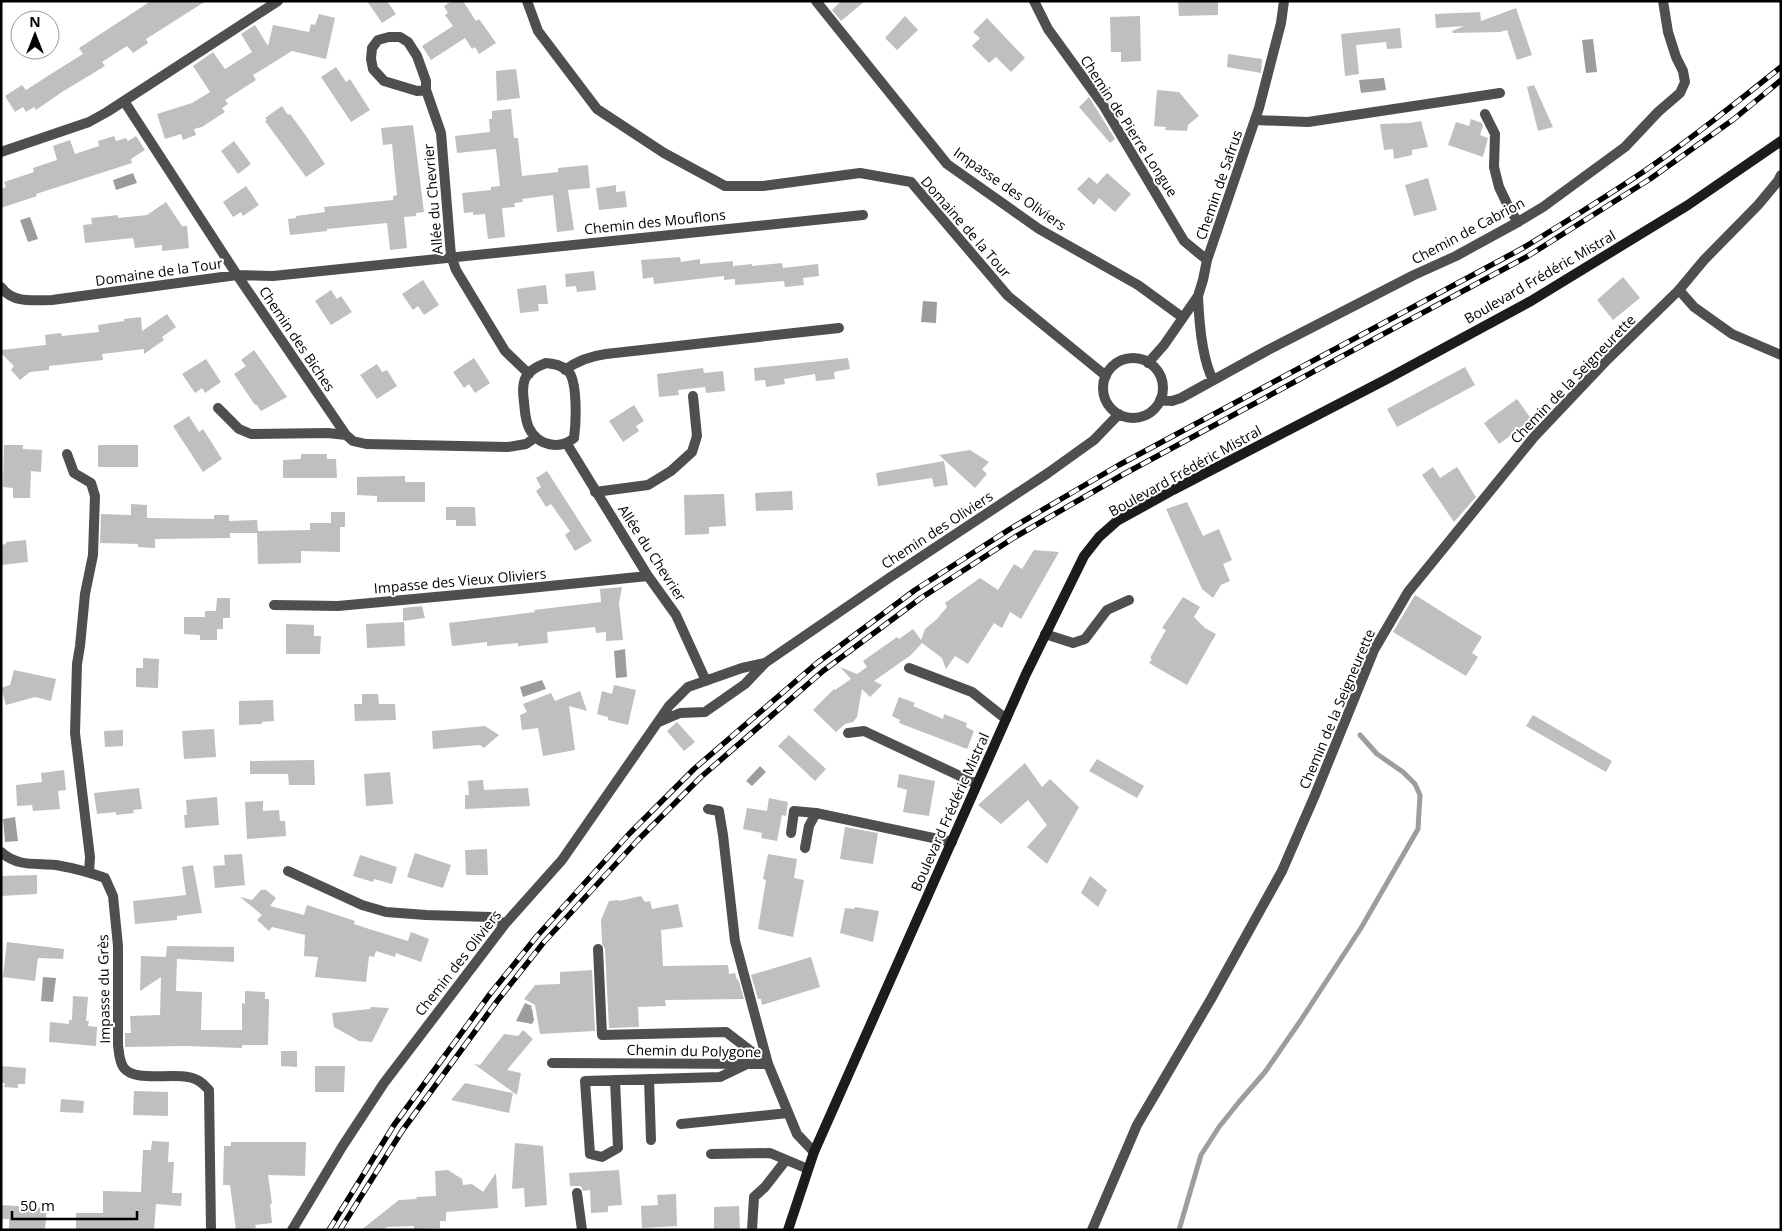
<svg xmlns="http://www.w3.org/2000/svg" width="1782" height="1231" viewBox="0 0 1782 1231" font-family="'Open Sans',sans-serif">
<rect width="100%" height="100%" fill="#fff"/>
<path fill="#9d9d9d" d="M1593,39L1597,72L1586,73L1582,40Z
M1384,78L1386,90L1361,93L1359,80Z
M133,173L137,183L116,190L113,180Z
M30,217L38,239L28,242L20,220Z
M923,301L937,302L936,323L921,322Z
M625,649L627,677L616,678L614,651Z
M542,680L546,689L523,697L520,687Z
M760,766L766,772L752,786L746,781Z
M15,817L18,841L5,842L3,819Z
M43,977L56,978L53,1002L41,1001Z
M525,1003L532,1006L531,1008L532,1009L534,1020L532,1024L516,1021Z"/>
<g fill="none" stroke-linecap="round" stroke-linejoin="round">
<path stroke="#9d9d9d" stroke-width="5" d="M1179,1230L1201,1155L1219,1127L1239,1102L1265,1072L1301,1020L1361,928L1418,829L1420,795L1415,784L1403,772L1377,754L1360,735"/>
</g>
<path fill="#bfbfbf" d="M151,1H206L146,39L148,43L133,53L127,46L102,62L105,66L62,92L36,110L34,107L26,112L23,107L15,112L5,96L22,85L26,90L54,72L83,54L79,48Z
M367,1H387L396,14L382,23Z
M452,1H463L476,21L479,19L496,43L479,54L475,47L472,49L465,38L431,60L422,46L453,26L445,15L448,13L444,6Z
M841,1H865L841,21L832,10Z
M1178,1H1218V15L1179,16Z
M1516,8L1532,55L1517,60L1507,30L1500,32L1453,33L1452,31L1464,26L1436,28L1435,14L1480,12L1481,21Z
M319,14L335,18L326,59L292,51L253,75L256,80L225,100L228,104L222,108L225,112L202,127L194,129L196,135L183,140L181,134L165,139L157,114L192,103L210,92L193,66L213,52L225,69L252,52L241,34L255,25L268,46L273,25L309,32L311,24L315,25Z
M905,16L918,30L897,50L885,38Z
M1140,16L1141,61L1121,62V52H1111L1110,17Z
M987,18L1025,58L1011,72L996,57L989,63L972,46L980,38L973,32Z
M1400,28L1402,48L1387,49L1386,42L1356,45L1359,74L1345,76L1341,34Z
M1228,54L1262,59L1261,73L1227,67Z
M336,67L346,82L350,79L370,110L351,122L321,77Z
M516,69L520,98L497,101L496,71Z
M1534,85L1553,127L1538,131L1527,87Z
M1157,90L1179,92L1199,116L1188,125L1187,131L1165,130L1166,127L1154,126Z
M1089,97L1115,139L1110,143L1079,107Z
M282,106L288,115L290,114L304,133L325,164L306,177L265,121L267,120L265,118Z
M511,109L514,138H518L522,176L558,172V168L588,165L590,188L568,190L574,230L557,232L553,195L522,199L523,202L514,203L515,207L502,208L505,237L488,239L485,214L473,215V212L464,213L462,193L491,190V187L500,186L496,149L457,153L455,136L490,132L489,119H492V111Z
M1471,119L1482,123L1483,126L1480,135L1488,138L1483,157L1448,145L1456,122L1469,126Z
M1421,121L1428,147L1412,150V155L1394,159L1393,149L1384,150L1380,124L1410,123Z
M413,125L424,212L416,213V216L404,217L407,248L390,250L387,223L327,229V231L290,235L288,219L296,218V216L325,212L324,207L393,200V196L397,195L392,144L383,145L381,128Z
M114,136L116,141L126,138L128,141L136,136L145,150L131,159L132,163L36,194L37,196L1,208V189L6,187L4,182L34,172L33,168L57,160L53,146L70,140L75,154L99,146L98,141Z
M234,141L251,164L238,174L221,151Z
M1107,173L1131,194L1115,212L1099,198L1094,205L1077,189L1089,177L1097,184Z
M1428,178L1437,210L1414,216L1405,185Z
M616,185V192L625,191L627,207L599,210L596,188Z
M246,186L259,205L243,216L241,212L233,217L223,202Z
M166,202L182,226H187L189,248L162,251V245L135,248L133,238L85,243L83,225L92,224L91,218L118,215V218L147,215Z
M680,257L681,262L700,259V264L733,261V266L752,264V266L782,263L783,268L818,264L819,276L803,278L804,285L785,287L784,281L735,285V279L724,280V276L654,284L653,277L643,279L641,260Z
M594,271L596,290L577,292L576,286L566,287L565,274Z
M1623,277L1640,298L1613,320L1597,300Z
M423,280L439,305L424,315L418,306L413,310L402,294Z
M546,285L548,304H538L539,311L520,313L517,289Z
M331,290L337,299L341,296L352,312L331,325L315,301Z
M167,314L176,327L162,337L164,340L144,354V349L102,354L103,360L49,366V370L30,372L20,380L11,370L14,366L1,353V350L46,345L45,335L61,333L62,336L99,332L98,325L124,321V319L141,317L142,331Z
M254,350L287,397L261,411L256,404L255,405L234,374L246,366L241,360Z
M474,358L490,383L475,393L469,384L464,388L453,372Z
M848,358L850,369L834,372L835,379L816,381L815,374L784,379L785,384L766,387L765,380L755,381L754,368Z
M206,359L221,382L205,393L202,388L195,393L182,374Z
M377,364L382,372L387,370L397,386L377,399L360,375Z
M1465,367L1475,385L1397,427L1387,409Z
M703,368L704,373L723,371L725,391L706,393L705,387L678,390L679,395L659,397L657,374Z
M1517,399L1532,420L1499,444L1484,423Z
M634,405L644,421L636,426L639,431L623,442L609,421Z
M189,416L199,432L203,429L222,459L203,472L173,426Z
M4,445H23V449L42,450L41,472L31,471L30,498H13V488L3,487Z
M98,445H138V467H98Z
M970,450L989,462L982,469L987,474L975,488L939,455Z
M301,454H327V459H336L337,478H283V460L301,459Z
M944,461L948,485L934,487L932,478L878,486L876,473Z
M1433,467L1440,478L1457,467L1476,497L1454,522L1422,475Z
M547,471L592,541L575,551L565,535L570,531L551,504L546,507L536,491L541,487L536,478Z
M405,476V482H425V502H377V496L357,495V477Z
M792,491L793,510L756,511L755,493Z
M724,494L726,526L709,527V534L685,535L684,495Z
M1187,502L1203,536L1219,529L1232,560L1223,564L1230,581L1221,585L1213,598L1202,589L1166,509Z
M131,504L147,505V518L214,519V515H229V521L257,520L258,531L310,530V523H331V512H345V527H340V552L301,551V563L258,564L257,533H230V538L155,539V548L138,547V544L100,543L101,514L131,515Z
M446,507H475L476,526H456V520H446Z
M26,540L28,562L1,565V545L6,544V542Z
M1034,550L1059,552L1021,619L1010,612L1002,628L994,623L968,664L955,656L946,669L942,658L922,643L911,655L874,681L882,685L870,697L862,689L857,717L853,722L845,724L836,732L813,710L834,689L835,690L851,679L840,667L857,674L867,667L863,661L897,637L899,639L913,629L921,640L925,629L937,619L947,607L945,603L980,578L998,590L1014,564L1022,569Z
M622,587L619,603L623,640L606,641V632L596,633L595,627L547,632L548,643L518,646V643L487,646V642L452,646L449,623L535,612L534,610L601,602L600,589Z
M1415,595L1482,637L1472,653L1478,657L1466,676L1393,632Z
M1183,597L1200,607L1194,617L1205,628L1216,634L1187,685L1149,663L1152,659L1150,658L1166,630L1162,628Z
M217,598H230V618H223V629H217V640H200V635L184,634V617H205V611H216Z
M422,606L425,618L403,621V608Z
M404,622L405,646L367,648L366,624Z
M286,624L314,625V636H321L320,654H286Z
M143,658L159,659L158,688L136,687V668H143Z
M14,670L56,679L51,701L35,697L6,705L1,688L10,685Z
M614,685L636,690L628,725L608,720V717L597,714L602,691L612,694Z
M580,691L587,711L569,706L575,750L543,756L538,728L522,730L520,715L527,712L523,704L551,693L555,701Z
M362,694H378L379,704H395L396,720L355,721L354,704H362Z
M899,697L915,703L913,706L943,719L944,714L967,723L966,727L974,731L967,749L899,723L900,720L892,716Z
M273,700L274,721L262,722V724L239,725V701Z
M1533,715L1612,761L1606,772L1526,726Z
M677,722L695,742L684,751L667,731Z
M485,726L499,735L484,748L480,745L433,749L432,731Z
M214,729L216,757L184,759L182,731Z
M123,730V746L105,747L104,731Z
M789,735L826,769L815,781L778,746Z
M1097,759L1144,786L1137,798L1089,771Z
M314,760L315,785H289L288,774H250V761Z
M1025,763L1042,787L1050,779L1079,807L1047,864L1027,847L1047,825L1028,800L1001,824L978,805Z
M64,770L66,790L58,791L60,809L33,811L32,805L17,806L16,785L42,782L41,773Z
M390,772L393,804L366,806L364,774Z
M899,774L935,781L929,816L903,812L907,790L897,787Z
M483,780L484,790L528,788L530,806L465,809V795H469L468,781Z
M139,788L142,809L133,810L134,813L116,815V812L97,814L94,793Z
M217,797L219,825L185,828L184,815H187L186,800Z
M769,798L788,802L786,816L782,815L777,841L761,838L762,833L743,829L747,808L767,811Z
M263,801V811L279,810L280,821H285L286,836L247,839L245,802Z
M845,827L878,833L873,864L840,859Z
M487,849L488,875H466L465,850Z
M415,853L451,865L443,888L407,877Z
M242,854L245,885L215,888L213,866L225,865L224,855Z
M768,854L797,859L794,878L804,880L793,937L758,929L766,880L763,879Z
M360,855L397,867L392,884L374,879L373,882L353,876Z
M193,865L202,913L177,916V920L135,924L133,901L186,895L182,867Z
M37,875V894L1,896V876Z
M1090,876L1107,890L1098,907L1081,893Z
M261,890H266L276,898L270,906L304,915L307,905L355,921L354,924L366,928L408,941L411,932L429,939L421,962L396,953L395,957L376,951L374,957L369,956L366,982L315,977L318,957L304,956L305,935L272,927L269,931L257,920L262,915L240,897L252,900Z
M641,896L645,902L650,901L652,909L678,904L683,927L661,930L663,966L728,965L729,974L735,973L737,980L738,979L744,999L665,1000L666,1006L638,1007L639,1027L609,1028L605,949L602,944L601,920L609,901L618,900L619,901Z
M855,907L879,911L873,942L840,933L845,908L854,909Z
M7,942L64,949L63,959L38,958L35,981L3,977Z
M167,946L234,947V962L177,959L176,991L202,992L201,1030H242V1003L245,1004V991L265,992V999H269V1004L268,1045H242V1048L186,1046L125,1047V1033H131L130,1016L160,1015L161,977L140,991L141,956L166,957Z
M811,957L820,987L762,1005L761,999H758L751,975Z
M592,970L595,1031L540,1034L535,1005L524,999L535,985L560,984V972Z
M73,996L88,997L86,1021H89L88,1026L97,1027L96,1046L49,1042L50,1022L69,1024V1020H72Z
M371,1007L389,1008L372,1042L359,1041L334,1027L332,1013L370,1009Z
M523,1030L533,1039L507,1070L521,1073L517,1095L474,1064L480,1065L504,1034L518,1036Z
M281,1051H297V1067L281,1066Z
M1,1066L26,1068L25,1084H18V1088L4,1087L5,1083H1Z
M315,1066H345L344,1092H315Z
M465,1083L513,1093L509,1113L451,1100Z
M134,1091L168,1092V1116L133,1115Z
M61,1099L84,1101L83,1113L60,1112Z
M152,1141L169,1142L168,1162H174L172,1193H182L181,1206L156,1204L154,1230H76V1213H103V1191L141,1192L143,1150H151Z
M231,1142H306L305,1176L268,1175L272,1204H270L272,1223L255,1225L256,1228L236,1230L230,1185H223L224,1146H231Z
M515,1143L543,1146L547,1205L525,1207L524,1188L512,1189Z
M448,1170L462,1179L463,1185L472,1184L483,1192L496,1173L498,1208L446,1212V1221H440V1228L414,1229V1226L387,1227L383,1230H361L399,1200L417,1199L416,1197L436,1196L435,1171Z
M619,1170L622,1205L608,1206V1212L591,1213L590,1190L583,1191L581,1186H570L569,1173Z
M676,1194L677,1226L642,1228L641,1206L658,1205L657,1195Z
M1,1205L47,1208L45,1230H9V1219H1Z
M739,1206L740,1230H714V1207Z"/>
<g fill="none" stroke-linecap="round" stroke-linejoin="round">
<path stroke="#4f4f4f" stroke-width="10" d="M1485,114L1495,134L1494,167L1499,187L1510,210L1518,222
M1255,120L1308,122L1500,93
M1679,290L1694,307L1732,334L1781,355
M67,454L74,473L91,483L95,496L93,555L85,594L80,646L77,664L75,733L90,857L89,872
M595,492L648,485L671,471L692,452L697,436L693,396
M1045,634L1073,643L1085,639L1107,610L1129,600
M909,668L972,692L1006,719
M848,733L864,731L977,784
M708,809L719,811L723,835L735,941L768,1064
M791,833L794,811L816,813L809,826L805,848
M598,949L602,1035L726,1032L768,1064
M649,1079L651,1140
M615,1080L618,1148L602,1157L590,1154L585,1081L720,1077L747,1064
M681,1124L788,1113
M711,1154L770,1153L808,1169
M577,1193L582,1230
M752,1230L754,1197L765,1187L786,1160"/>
<path stroke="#4f4f4f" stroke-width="10" d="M527,1L538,31L597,109L664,153L725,186H763L860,173L911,182L1008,296L1106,376
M816,1L947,164L1039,229L1138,285L1182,317
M1034,1L1048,29L1103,105L1184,241L1207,260
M426,90L417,91L384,81L373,69L371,59L372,48L378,40L389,37H400L408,42L417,56L426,81V90L441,133L451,256L456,270L505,351L529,374
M1,152L89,122L107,112L278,1
M1,287C13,304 34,300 52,300L237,275L124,101
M1198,296C1199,321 1202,359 1213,380
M1103 388a30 30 0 1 1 60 0a30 30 0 1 1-60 0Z
M546,363C555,364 561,365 568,371C578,381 576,424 574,438C560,450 538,446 529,428C525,420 525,411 524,402C523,395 522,386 525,379C528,371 538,366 546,363Z
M1148,363L1164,345L1198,296L1203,280L1207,260L1259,108L1281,23L1284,1
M565,370C578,360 591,356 606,354L839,328
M1160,400L1172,401L1181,398L1268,350L1414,275L1456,256L1518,222L1543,207L1625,147L1658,112L1680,93L1685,82L1683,71L1676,57L1668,32L1663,1
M218,408L239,429L251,434L328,433L346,435
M536,437L526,444L508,447L366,444L353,441L346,435L237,275L273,276L863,215
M567,444L648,576L676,615L706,681
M274,605L338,606L520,589L648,576
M659,722L680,713L705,712L745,684L765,663L889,578L1048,473L1094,440L1119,414
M816,813L952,842
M1,852C17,867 36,863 56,865C73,868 89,872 105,878L113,896L118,946V1045C119,1052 119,1062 124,1068C136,1084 179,1070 197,1080C202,1082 205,1086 209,1090L211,1230
M288,871L362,905L386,912L426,915L491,917L505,924
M552,1063L768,1064L797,1134L814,1152
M292,1230L342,1147L384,1083L505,924L562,860L669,706L688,687L742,668L765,663
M1092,1230L1137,1125L1211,999L1282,871L1315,795L1374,650L1408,592L1534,437L1605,362L1679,290L1704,260L1758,205L1778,181L1781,175"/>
<path stroke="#1c1c1c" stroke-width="10" d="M788,1230L814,1152L1026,674L1084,556L1099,537L1117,521L1173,490L1385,380L1531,301L1688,205L1781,141"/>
<g stroke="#000" stroke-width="5.5">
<path id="rail" d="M329,1230L394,1125L490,994L537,936L629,834L694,769L817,663L915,590L1010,529L1119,465L1523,248C1564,223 1604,198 1643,172C1691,139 1736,103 1781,67
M340,1230L402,1131L498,1000L544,942L637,841L701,777L823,671L921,598L1015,537L1124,474L1528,256L1650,179L1734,119L1781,80"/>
</g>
<use href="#rail" stroke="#fff" stroke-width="4" stroke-dasharray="11" stroke-linecap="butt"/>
</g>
<g text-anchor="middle" stroke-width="4" stroke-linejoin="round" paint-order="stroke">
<g font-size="14" fill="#000" stroke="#fff">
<text transform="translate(1129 126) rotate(57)" y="5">Chemin de Pierre Longue</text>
<text transform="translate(1219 185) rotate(-71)" y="5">Chemin de Safrus</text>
<text transform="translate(1010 189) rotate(35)" y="5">Impasse des Oliviers</text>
<text transform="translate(433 199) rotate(-95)" y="5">Allée du Chevrier</text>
<text transform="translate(655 222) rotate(-6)" y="5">Chemin des Mouflons</text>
<text transform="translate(966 227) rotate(49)" y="5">Domaine de la Tour</text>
<text transform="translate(1468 231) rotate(-28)" y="5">Chemin de Cabrion</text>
<text transform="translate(159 272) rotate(-8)" y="5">Domaine de la Tour</text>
<text transform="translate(1540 277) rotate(-30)" y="5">Boulevard Frédéric Mistral</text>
<text transform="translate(297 339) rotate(56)" y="5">Chemin des Biches</text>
<text transform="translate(1573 379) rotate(-46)" y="5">Chemin de la Seigneurette</text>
<text transform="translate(1185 471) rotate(-29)" y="5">Boulevard Frédéric Mistral</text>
<text transform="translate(937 530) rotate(-33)" y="5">Chemin des Oliviers</text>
<text transform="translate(652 553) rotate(57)" y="5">Allée du Chevrier</text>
<text transform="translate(460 581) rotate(-5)" y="5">Impasse des Vieux Oliviers</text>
<text transform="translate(1337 709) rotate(-67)" y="5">Chemin de la Seigneurette</text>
<text transform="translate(950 812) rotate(-66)" y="5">Boulevard Frédéric Mistral</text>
<text transform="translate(458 963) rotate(-52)" y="5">Chemin des Oliviers</text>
<text transform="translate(104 989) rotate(-91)" y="5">Impasse du Grès</text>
<text transform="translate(694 1051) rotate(1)" y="5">Chemin du Polygone</text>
</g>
</g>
<rect width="1782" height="1231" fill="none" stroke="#000000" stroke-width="5"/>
<g transform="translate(35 35)"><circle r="24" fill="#ffffff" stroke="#999999"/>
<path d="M0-4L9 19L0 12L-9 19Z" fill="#000000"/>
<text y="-8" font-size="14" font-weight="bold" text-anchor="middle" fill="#000000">N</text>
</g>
<path d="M12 1211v8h125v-8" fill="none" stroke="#000000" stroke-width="2.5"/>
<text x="20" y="1211" font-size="15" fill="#000000" stroke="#ffffff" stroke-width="4" paint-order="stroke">50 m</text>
</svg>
